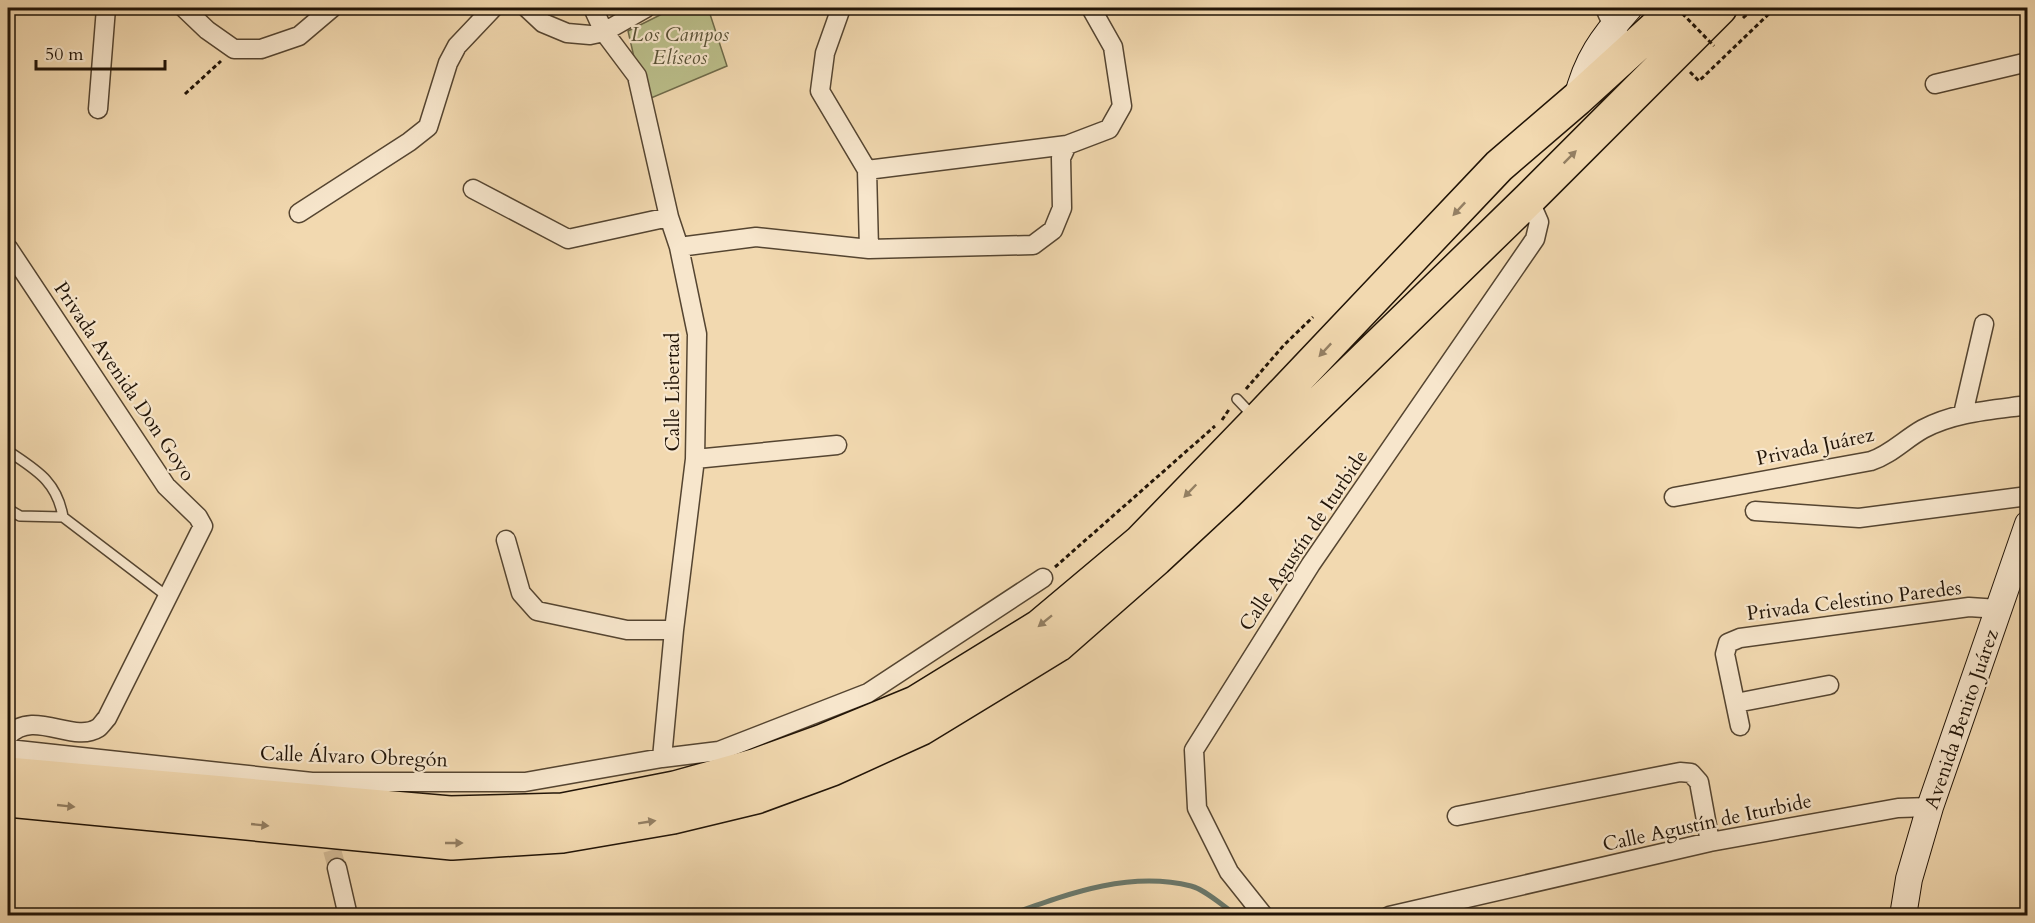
<svg xmlns="http://www.w3.org/2000/svg" width="2035" height="923" viewBox="0 0 2035 923" font-family="Cardo,serif">
<rect width="100%" height="100%" fill="#f2d9b0"/>
<filter id="stains"><feTurbulence type="fractalNoise" baseFrequency=".00333" numOctaves="4"/><feColorMatrix values="0 0 0 0 .2 0 0 0 0 .09 0 0 0 0 .02 0 0 0 .5 -.17"/></filter>
<radialGradient id="worn" r=".72"><stop offset=".6" stop-color="#630" stop-opacity="0"/><stop offset="1" stop-color="#630" stop-opacity=".3"/></radialGradient>
<path fill="#bbbf8b" stroke="#6e6a49" stroke-width="1.5" d="M674,8H708L727,66L644,101L628,31Z"/>
<g fill="none" stroke-linecap="round" stroke-linejoin="round">
<path stroke="#6a786b" stroke-width="5" d="M1006,916C1065,895 1128,870 1191,886C1204,889 1225,907 1237,916"/>
<path stroke="#d3bb97" stroke-width="18" stroke-dasharray="18 9" stroke-linecap="butt" d="M325,824L337,868"/>
<g stroke="#554531" stroke-width="12">
<path id="lane" d="M1237,399L1254,417
M8,451C36,470 57,481 63,517L168,597
M8,509L20,516L63,517"/>
</g>
<g stroke="#554531" stroke-width="21">
<path id="street" d="M184,8L207,30L234,49H261L299,36L332,8
M527,8L543,23L567,33L590,35L604,32L646,8
M593,8L604,32L637,76L669,217L679,247L697,334L695,459L674,630L662,758
M841,8L825,53L820,91L867,170L869,249
M1605,8L1613,26L1619,35
M1935,84L2028,62
M98,109L106,8
M867,170L1067,145
M473,189L568,239L669,217
M299,213L409,142L428,127L448,63L457,46L493,8
M679,247L756,237L869,249L1033,245L1053,230L1062,208L1061,158L1067,145L1109,129L1122,106L1113,47L1091,8
M8,248L166,486L198,517L203,526L107,718C104,721 101,726 98,728C73,744 33,708 8,736
M1963,414L1984,324
M695,459L837,445
M1674,497L1871,461C1890,455 1905,439 1923,429C1955,412 1992,410 2028,405
M1755,511L1859,518L2028,496
M506,540L521,593L537,611L627,630H674
M1736,703L1829,685
M1740,726L1725,654L1728,643L1740,638L1969,607L1999,609
M8,749L312,782H525L662,758L719,751L868,693L1043,578
M1457,816L1680,772L1691,773L1699,782L1710,842
M337,868L348,916
M1264,916L1229,872L1197,808L1194,750L1311,564L1535,239L1539,222L1529,199
M1389,916L1710,842L1898,808L1930,807"/>
</g>
<g stroke="#211407" stroke-width="28">
<path id="secondary" d="M1577,99C1586,60 1603,37 1629,8
M1903,916L1909,879L1930,807L2028,524"/>
</g>
<g stroke="#211407" stroke-width="36">
<path id="highway" d="M8,774L450,813L563,810L675,788L754,766L823,741L915,703L1040,626L1140,542L1258,420L1499,166L1577,99L1677,8
M8,800L452,843L562,836L673,817L756,797L832,769L922,728L1058,645L1156,559L1227,493L1529,199L1720,8"/>
</g>
<path stroke="#211407" stroke-width="3" stroke-dasharray="4.5 3" stroke-linecap="butt" d="M1743,18L1754,8
M1690,72L1699,81L1775,8
M185,94L221,61
M1246,389L1284,345L1313,317
M1222,420L1230,408
M1055,567L1215,426"/>
<use href="#lane" stroke="#f7e6cc" stroke-width="9"/>
<use href="#street" stroke="#f7e6cc" stroke-width="18"/>
<use href="#secondary" stroke="#f7e6cc" stroke-width="26"/>
<use href="#highway" stroke="#f2d9b0" stroke-width="33"/>
<path stroke="#211407" stroke-width="3" stroke-dasharray="4.5 3" stroke-linecap="butt" d="M1677,8L1714,46"/>
</g>
<defs><path id="oneway-solid" d="M-6-.8H1V-3.2L6.5 0L1 3.2V.8H-6Z" transform="scale(1.5)"/></defs>
<g fill="#948064">
<use href="#oneway-solid" transform="translate(1570 157) rotate(-45)"/>
<use href="#oneway-solid" transform="translate(1459 209) rotate(133)"/>
<use href="#oneway-solid" transform="translate(1325 350) rotate(133)"/>
<use href="#oneway-solid" transform="translate(1190 491) rotate(134)"/>
<use href="#oneway-solid" transform="translate(1045 621) rotate(141)"/>
<use href="#oneway-solid" transform="translate(66 806) rotate(6)"/>
<use href="#oneway-solid" transform="translate(647 822) rotate(-9)"/>
<use href="#oneway-solid" transform="translate(260 825) rotate(6)"/>
<use href="#oneway-solid" transform="translate(454 843)"/>
</g>
<g text-anchor="middle" stroke-width="4.5" stroke-linejoin="round" paint-order="stroke">
<g font-size="20" font-style="italic" fill="#575035" stroke="#f7e6cc">
<text x="680" y="41">Los Campos<tspan x="680" dy="23">Elíseos</tspan></text>
</g>
<g font-size="20" fill="#211407" stroke="#f7e6cc">
<text transform="translate(125 381) rotate(56)" y="7">Privada Avenida Don Goyo</text>
<text transform="translate(672 392) rotate(-90)" y="7">Calle Libertad</text>
<text transform="translate(1815 446) rotate(-12)" y="7">Privada Juárez</text>
<text transform="translate(1303 540) rotate(-56)" y="7">Calle Agustín de Iturbide</text>
<text transform="translate(1854 600) rotate(-7)" y="7">Privada Celestino Paredes</text>
<text transform="translate(1961 719) rotate(-71)" y="7">Avenida Benito Juárez</text>
<text transform="translate(354 756) rotate(2)" y="7">Calle Álvaro Obregón</text>
<text transform="translate(1707 822) rotate(-12)" y="7">Calle Agustín de Iturbide</text>
</g>
</g>
<rect width="2035" height="923" fill="none" stroke="#f2d9b0" stroke-width="30"/>
<rect x="9" y="9" width="2017" height="905" fill="none" stroke="#211407" stroke-width="3"/>
<rect x="15" y="15" width="2005" height="893" fill="none" stroke="#211407" stroke-width="1.5"/>
<path d="M36 60v9h129v-9" fill="none" stroke="#211407" stroke-width="3"/>
<text x="45" y="60" font-size="18" fill="#211407" stroke="#f7e6cc" stroke-width="4.5" paint-order="stroke">50 m</text>
<rect width="100%" height="100%" filter="url(#stains)"/>
<rect width="100%" height="100%" fill="url(#worn)"/>
</svg>
